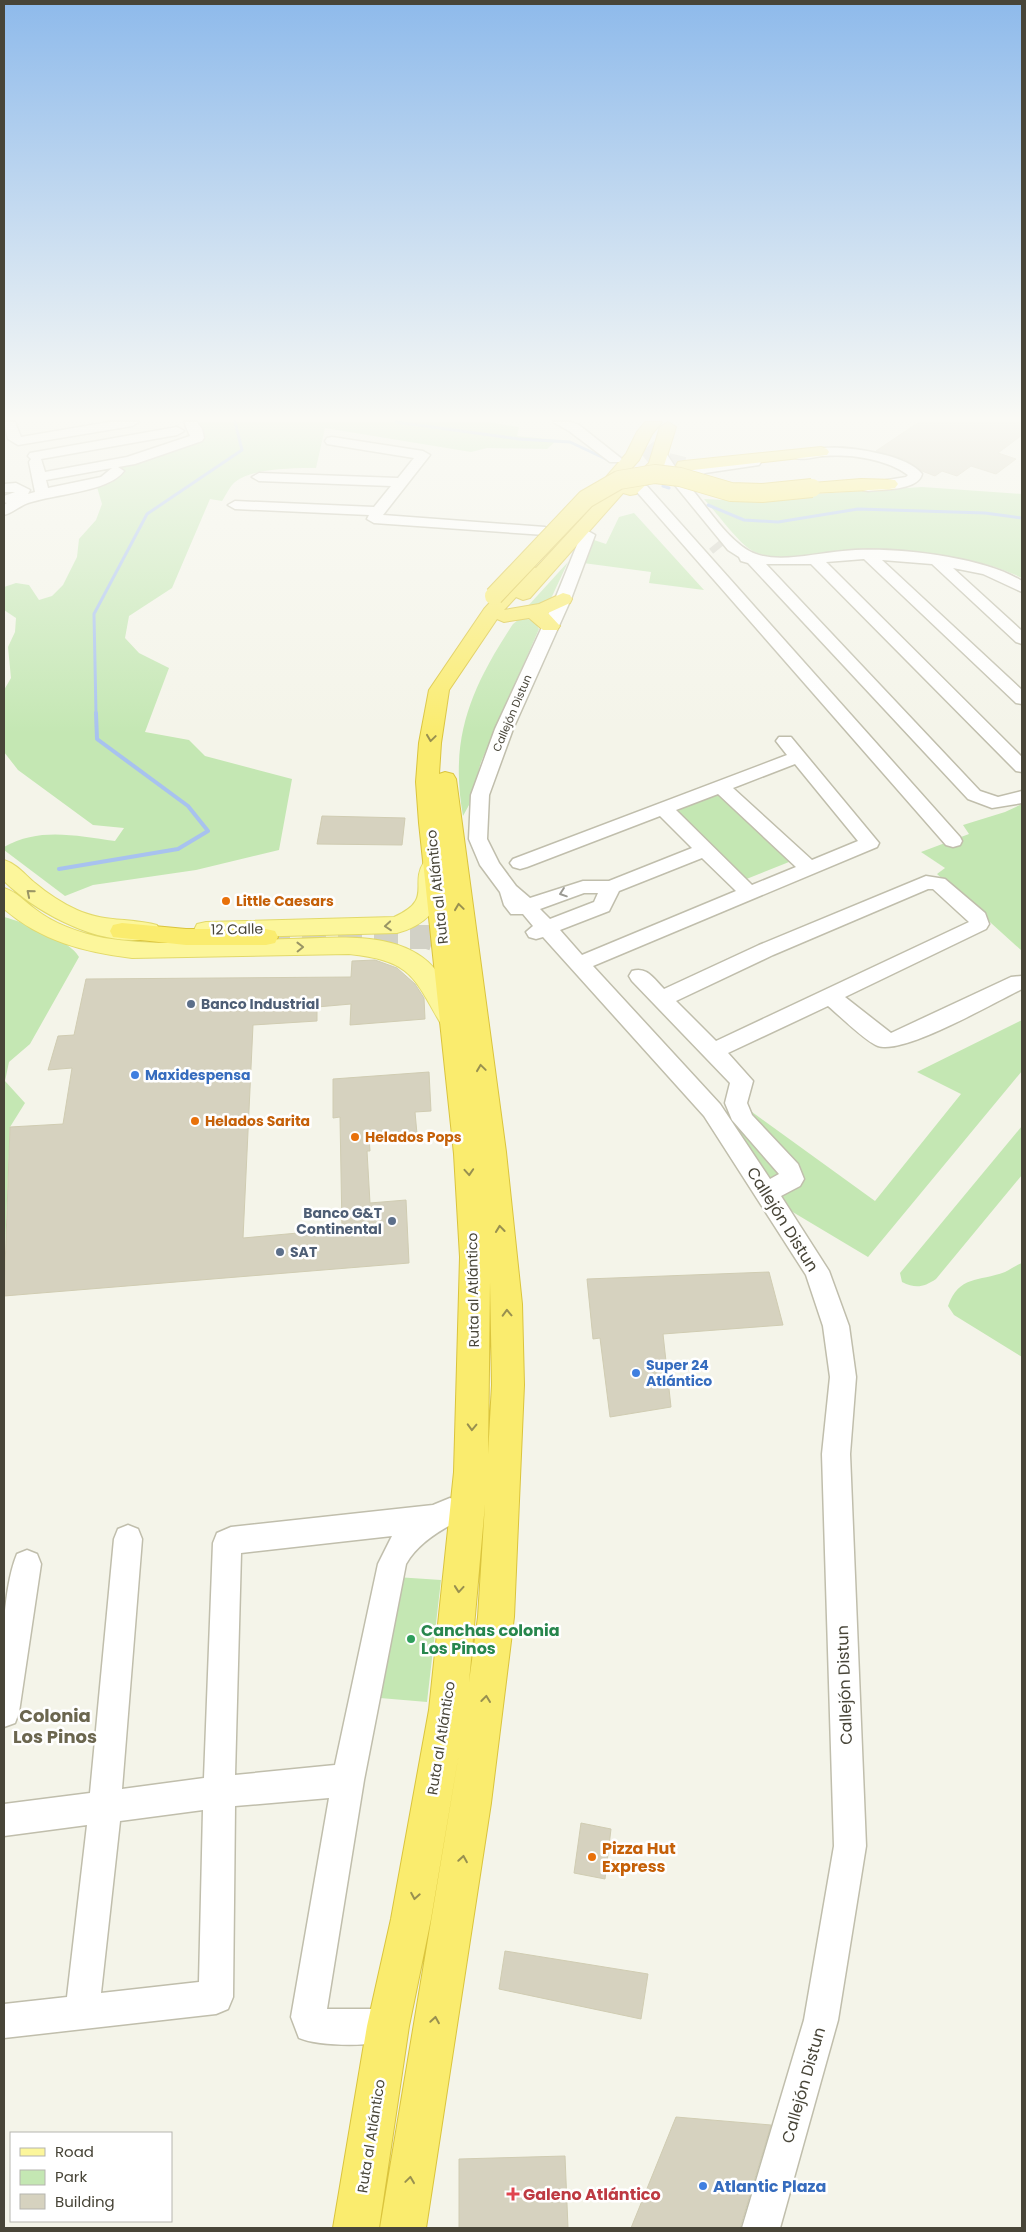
<svg xmlns="http://www.w3.org/2000/svg" width="1026" height="2232" viewBox="0 0 1026 2232" font-family="Poppins,sans-serif">
<rect width="100%" height="100%" fill="#f4f4e9"/>
<path fill="#c4e7b3" d="M191,422H488L519,427L517,436L557,440L547,449L487,448L471,452L325,428L316,468C294,468 253,468 235,482C230,486 226,495 222,501L210,499L172,588L129,616L125,638L139,653L169,668L145,732L189,740L205,756L292,779L279,850L196,870L93,885L65,896L4,850V847C40,827 76,836 115,841L124,828L93,825L18,770L4,752V690L11,678L8,647L15,632L16,618L4,610V587L16,583L29,585L39,600L52,596L63,585L77,557L79,539L96,520L102,504L97,487C103,478 108,470 117,464C141,451 182,452 194,425Z
M922,487L1022,494V578C990,562 950,555 914,554C878,553 778,567 751,550C737,541 716,512 704,499L724,500Z
M634,513L704,590L649,583L651,572L583,563L594,540L606,544L619,517Z
M568,562L548,605L527,607Z
M526,619L534,620L539,629L481,762L469,805L463,816C449,738 471,688 513,624L518,620Z
M719,790L794,860L744,880L670,808Z
M1022,804V951L937,874L945,868L921,852L969,834L963,825L1005,812Z
M4,917C23,922 70,940 79,957L30,1044L9,1062L5,1081L25,1103L10,1127L4,1274Z
M1022,1020V1071L868,1257L786,1208L725,1117L741,1104L875,1201L961,1094L917,1072Z
M1022,1126V1175L936,1279C924,1287 916,1289 902,1282L900,1273Z
M1022,1263V1357L954,1315L948,1306C959,1275 978,1282 1005,1272C1011,1269 1016,1265 1022,1263Z
M396,1577L441,1580L427,1702L380,1698Z"/>
<g fill="none" stroke-linecap="round" stroke-linejoin="round">
<path stroke="#a8c2ef" stroke-width="3" d="M396,422L519,439L570,442L606,459
M663,486L669,488
M708,505L744,520L778,522L858,509L985,513L1022,518
M96,714L94,614L147,514L242,450L235,422"/>
<path stroke="#a8c2ef" stroke-width="4" d="M59,869L178,849L208,831L188,806L97,739L96,713"/>
</g>
<path fill="#d6d2bf" stroke="#d0ccb2" d="M919,422H1022V435L998,453L1016,459L996,474L971,466L957,476L942,471L935,476L922,471L904,459L876,451Z
M322,816L405,818L402,845L317,844Z
M375,960L397,968L415,984L424,998L425,1019L350,1025L351,1004L317,1007V1021L253,1025L243,1238L342,1229L340,1117L333,1118V1079L429,1072L431,1111L415,1112L417,1134L369,1137L370,1151H367L370,1203L406,1200L409,1263L4,1296L10,1127L63,1124L72,1068L48,1070L58,1036L74,1035L86,979L351,977L352,961Z
M769,1272L783,1325L663,1334L671,1407L610,1417L600,1338L593,1339L587,1279Z
M581,1823L611,1829L605,1879L574,1873Z
M505,1951L648,1974L641,2019L499,1989Z
M676,2117L771,2125L740,2228H631Z
M565,2156L568,2228H459V2159Z"/>
<g fill="none" stroke-linecap="round" stroke-linejoin="round">
<path stroke="#d2d1c6" stroke-width="15" stroke-dasharray="15 8" stroke-linecap="butt" d="M715,544L719,549"/>
<path stroke="#d2d1c6" stroke-width="18" stroke-dasharray="18 9" stroke-linecap="butt" d="M647,447L657,459L684,466"/>
<path stroke="#d2d1c6" stroke-width="24" stroke-dasharray="24 12" stroke-linecap="butt" d="M266,937H428L465,951"/>
<g stroke="#c0beac" stroke-width="3">
<path id="minor" d="M4,422H15L21,437L109,422H139L132,426L18,445L8,439Z
M184,422H197L202,429L204,438L202,441L135,464L118,467L124,471C109,492 54,494 28,503C19,506 13,513 4,515V505L7,503L4,502V496L15,492H4V484L16,483L30,490L28,494L35,492L29,462L31,459L28,456L30,453L177,427L184,431L177,435L41,459L45,472L127,457L190,436ZM112,468L101,477L48,488L46,480Z
M553,422H571L579,425L622,459L620,462H610L569,431Z
M332,437L423,451L430,455L383,515L545,527L552,531L545,535L374,523L367,519L369,515L235,509L228,505L235,501L374,507L391,486L259,481L252,477L259,473L398,478L414,458L327,444L325,441L327,438Z
M824,448C847,446 907,454 922,474C918,491 882,489 868,491L863,490L861,487L863,484L906,477L908,475C886,459 851,454 825,456C815,456 798,463 791,455L798,451Z
M661,452L666,453L680,474L713,463L759,459L761,462L759,465L705,473L687,483C705,504 730,545 756,554C780,563 817,553 843,551C890,546 982,556 1022,581V592L983,574L953,568L1022,631V644L1016,642L932,564L882,560L1022,690V704L1016,703L864,559L826,562L1022,757V772L1016,771L811,564H766L980,791L998,797L1022,791V803L992,808L968,799L748,563L741,561L739,557L728,550L660,467L654,456Z
M642,485L647,486L960,837L962,841L960,845L953,847L946,845L637,492L635,489Z
M588,531L595,535L571,599L513,729L489,795L487,839L499,863L516,886L530,898L583,881H609L692,848L660,816L527,867L520,869L513,867L510,863L513,859L787,755L776,741L779,737H791L879,843L877,847L593,966L720,1104L770,1179L779,1174L732,1120L725,1103L730,1083L632,981L629,976L632,971C647,966 654,979 664,989L759,945L926,876L945,879L985,913L989,924L986,929L845,997L891,1033L1011,977L1022,976V989C995,1002 904,1055 878,1046C866,1042 839,1015 828,1006L728,1053L753,1081L747,1103L752,1115L798,1164L804,1179L800,1186L781,1196L829,1271L849,1326L856,1377L850,1454L866,1846L838,2020L780,2228H742L804,2020L834,1846L822,1454L830,1377L823,1326L806,1275L704,1116L543,937L536,939L529,937L526,932L533,926L523,914H511L504,905L500,892L480,865L469,839L471,795L495,729L555,599L581,535ZM795,764L858,841L812,860L733,788ZM718,794L796,867L752,885L676,810ZM702,858L736,891L582,955L560,930L609,911L619,891ZM928,889H933L969,922L716,1041L676,1001L773,955ZM584,893H598L594,902L550,919L540,909Z
M450,1498L460,1502L464,1511L460,1520C440,1530 417,1544 406,1564L364,1780L327,2009H388L400,2014L405,2026L400,2038C380,2047 319,2047 299,2038L291,2017L329,1798L235,1806L233,1997L228,2009L216,2014L4,2038V2004L67,1997L87,1825L4,1836V1804L90,1793L114,1539L118,1529L128,1525L138,1529L142,1539L122,1789L204,1778L213,1543L217,1533L231,1527L433,1505ZM392,1536L378,1564L335,1765L235,1775L241,1553ZM203,1810L199,1982L101,1993L120,1821Z
M27,1550L37,1554L41,1564L19,1712L15,1723L4,1727C1,1682 0,1595 17,1554Z"/>
</g>
<g stroke="#e2d96a" stroke-width="2">
<path id="major" d="M432,859L440,862C444,868 444,873 443,881C442,909 424,926 397,933L206,938L197,936L194,930L197,924L206,922L394,917C434,899 409,885 424,862Z
M4,860C17,864 25,875 35,883C48,894 62,903 77,910C103,922 130,918 157,925L160,931L157,937C107,951 39,915 4,881Z
M4,888C17,892 24,901 35,909C54,924 80,933 104,938C164,948 228,940 289,939C331,938 386,931 422,957C442,971 453,998 464,1019L460,1026L451,1028L442,1026C413,975 411,961 349,954L132,958C84,952 41,941 4,909Z"/>
</g>
<g stroke="#dac43d" stroke-width="2">
<path id="highway" d="M645,422H662L652,434L639,460L616,486L623,488L649,463L660,427L668,422L676,427L663,469L636,494L630,495L623,493L530,598L523,600L516,597L504,610L539,604L563,593L570,595L572,599L570,603L548,613L560,626L557,630H543L529,618L504,622L497,619L449,690L441,743L439,774L445,772L453,774L456,779L506,1152L522,1304L524,1385L514,1617L491,1803L426,2228H380L459,1753L431,1919L409,2026L379,2228H333L367,2026L391,1919L429,1710L454,1472L460,1257L454,1154L419,823L416,782L419,743L429,690L484,609L522,567L529,565L536,568L595,504L587,499L626,454L637,432ZM490,1282L492,1385L488,1454ZM485,1504L478,1617L469,1682Z
M821,447L827,449L829,452L827,455L684,471L678,470L676,466L678,462L684,461Z
M861,479L895,480L898,484L895,488L889,489L812,493L806,492L803,488L806,484L812,483Z
M122,923L186,929H266L275,931L278,937L275,943L266,945H186L113,937L110,931L113,925Z"/>
</g>
<use href="#minor" fill="#fff" fill-rule="evenodd"/>
<use href="#major" fill="#fcf69b" fill-rule="evenodd"/>
<use href="#highway" fill="#faec6e" fill-rule="evenodd"/>
<g stroke="#dac43d" stroke-width="20" stroke-linecap="butt">
<path id="highway-bridge" d="M494,596L586,499L619,480L655,474L680,477L731,492L762,493L812,488"/>
</g>
<use href="#highway-bridge" stroke="#faec6e" stroke-width="18"/>
</g>
<defs><path id="oneway-chevron" d="M-2-3.5L2.5 0L-2 3.5" fill="none" stroke-width="1.6" stroke-linecap="round" stroke-linejoin="round" transform="scale(1.25)"/></defs>
<g stroke="#989050">
<use href="#oneway-chevron" transform="translate(431 738) rotate(98)"/>
<use href="#oneway-chevron" transform="translate(459 907) rotate(-98)"/>
<use href="#oneway-chevron" transform="translate(481 1068) rotate(-98)"/>
<use href="#oneway-chevron" transform="translate(469 1172) rotate(86)"/>
<use href="#oneway-chevron" transform="translate(500 1229) rotate(-96)"/>
<use href="#oneway-chevron" transform="translate(507 1313) rotate(-92)"/>
<use href="#oneway-chevron" transform="translate(472 1427) rotate(92)"/>
<use href="#oneway-chevron" transform="translate(459 1589) rotate(95)"/>
<use href="#oneway-chevron" transform="translate(486 1699) rotate(-83)"/>
<use href="#oneway-chevron" transform="translate(463 1859) rotate(-81)"/>
<use href="#oneway-chevron" transform="translate(415 1896) rotate(100)"/>
<use href="#oneway-chevron" transform="translate(435 2020) rotate(-81)"/>
<use href="#oneway-chevron" transform="translate(410 2180) rotate(-82)"/>
</g>
<g stroke="#999565">
<use href="#oneway-chevron" transform="translate(30 893) rotate(-140)"/>
<use href="#oneway-chevron" transform="translate(388 926) rotate(175)"/>
<use href="#oneway-chevron" transform="translate(300 947) rotate(-1)"/>
</g>
<use stroke="#9a9992" href="#oneway-chevron" transform="translate(563 893) rotate(161)"/>
<linearGradient id="sky" x2="0" y2="1"><stop stop-color="#8ebaeb"/><stop offset="0.57" stop-color="#fafaf5"/><stop offset="1" stop-color="#fafaf5" stop-opacity="0"/></linearGradient>
<rect width="1026" height="734" fill="url(#sky)"/>
<g fill="#e8710a" stroke="#fff" stroke-width="2">
<circle cx="226" cy="901" r="5"/>
<circle cx="195" cy="1121" r="5"/>
<circle cx="355" cy="1137" r="5"/>
<circle cx="592" cy="1857" r="5"/>
</g>
<g fill="#5c6f8a" stroke="#fff" stroke-width="2">
<circle cx="191" cy="1004" r="5"/>
<circle cx="392" cy="1221" r="5"/>
<circle cx="280" cy="1252" r="5"/>
</g>
<g fill="#3f7fe0" stroke="#fff" stroke-width="2">
<circle cx="135" cy="1075" r="5"/>
<circle cx="636" cy="1373" r="5"/>
<circle cx="703" cy="2186" r="5"/>
</g>
<circle fill="#2e9e5b" stroke="#fff" stroke-width="2" cx="411" cy="1639" r="5"/>
<path fill="#e0444e" stroke="#fff" stroke-width="2" d="M510.5 2186.5h5v5h5v5h-5v5h-5v-5h-5v-5h5z"/>
<g text-anchor="middle" stroke-width="5" stroke-linejoin="round" paint-order="stroke">
<g font-size="11" fill="#484538" stroke="#fff">
<text transform="translate(512 713) rotate(-67)" y="4">Callejón Distun</text>
</g>
<g font-size="14" fill="#484538" stroke="#fff">
<text transform="translate(437 887) rotate(-96)" y="5">Ruta al Atlántico</text>
<text transform="translate(237 929) rotate(-1)" y="5">12 Calle</text>
<text transform="translate(473 1290) rotate(-91)" y="5">Ruta al Atlántico</text>
<text transform="translate(441 1738) rotate(-81)" y="5">Ruta al Atlántico</text>
<text transform="translate(371 2136) rotate(-81)" y="5">Ruta al Atlántico</text>
</g>
<g font-size="14" font-weight="bold" fill="#c56008" stroke="#fff" text-anchor="start">
<text x="236" y="906">Little Caesars</text>
<text x="205" y="1126">Helados Sarita</text>
<text x="365" y="1142">Helados Pops</text>
</g>
<g font-size="14" font-weight="bold" fill="#4e5e75" stroke="#fff" text-anchor="start">
<text x="201" y="1009">Banco Industrial</text>
<text x="382" y="1218" text-anchor="end">Banco G&amp;T<tspan x="382" dy="16">Continental</tspan></text>
<text x="290" y="1257">SAT</text>
</g>
<g font-size="14" font-weight="bold" fill="#366cbe" stroke="#fff" text-anchor="start">
<text x="145" y="1080">Maxidespensa</text>
<text x="646" y="1370">Super 24<tspan x="646" dy="16">Atlántico</tspan></text>
</g>
<g font-size="16" fill="#484538" stroke="#fff">
<text transform="translate(783 1219) rotate(58)" y="6">Callejón Distun</text>
<text transform="translate(844 1685) rotate(-92)" y="6">Callejón Distun</text>
<text transform="translate(803 2085) rotate(-74)" y="6">Callejón Distun</text>
</g>
<g font-size="16" font-weight="bold" fill="#27864d" stroke="#fff" text-anchor="start">
<text x="421" y="1636">Canchas colonia<tspan x="421" dy="18">Los Pinos</tspan></text>
</g>
<g font-size="16" font-weight="bold" fill="#c56008" stroke="#fff" text-anchor="start">
<text x="602" y="1854">Pizza Hut<tspan x="602" dy="18">Express</tspan></text>
</g>
<g font-size="16" font-weight="bold" fill="#366cbe" stroke="#fff" text-anchor="start">
<text x="713" y="2192">Atlantic Plaza</text>
</g>
<g font-size="16" font-weight="bold" fill="#be3a42" stroke="#fff" text-anchor="start">
<text x="523" y="2200">Galeno Atlántico</text>
</g>
<g font-size="18" font-weight="bold" fill="#6b664f" stroke="#fff">
<text x="55" y="1722">Colonia<tspan x="55" dy="21">Los Pinos</tspan></text>
</g>
</g>
<rect width="1026" height="2232" fill="none" stroke="#484538" stroke-width="10"/>
<rect x="10" y="2132" width="162" height="90" fill="#ffffff" stroke="#b6b5af"/>
<rect x="20" y="2148" width="25" height="8" fill="#fcf69b" stroke="#b6b5af"/>
<text x="55" y="2157" font-size="15" fill="#484538">Road</text>
<rect x="20" y="2170" width="25" height="15" fill="#c4e7b3" stroke="#b6b5af"/>
<text x="55" y="2182" font-size="15" fill="#484538">Park</text>
<rect x="20" y="2194" width="25" height="15" fill="#d6d2bf" stroke="#b6b5af"/>
<text x="55" y="2207" font-size="15" fill="#484538">Building</text>
</svg>
